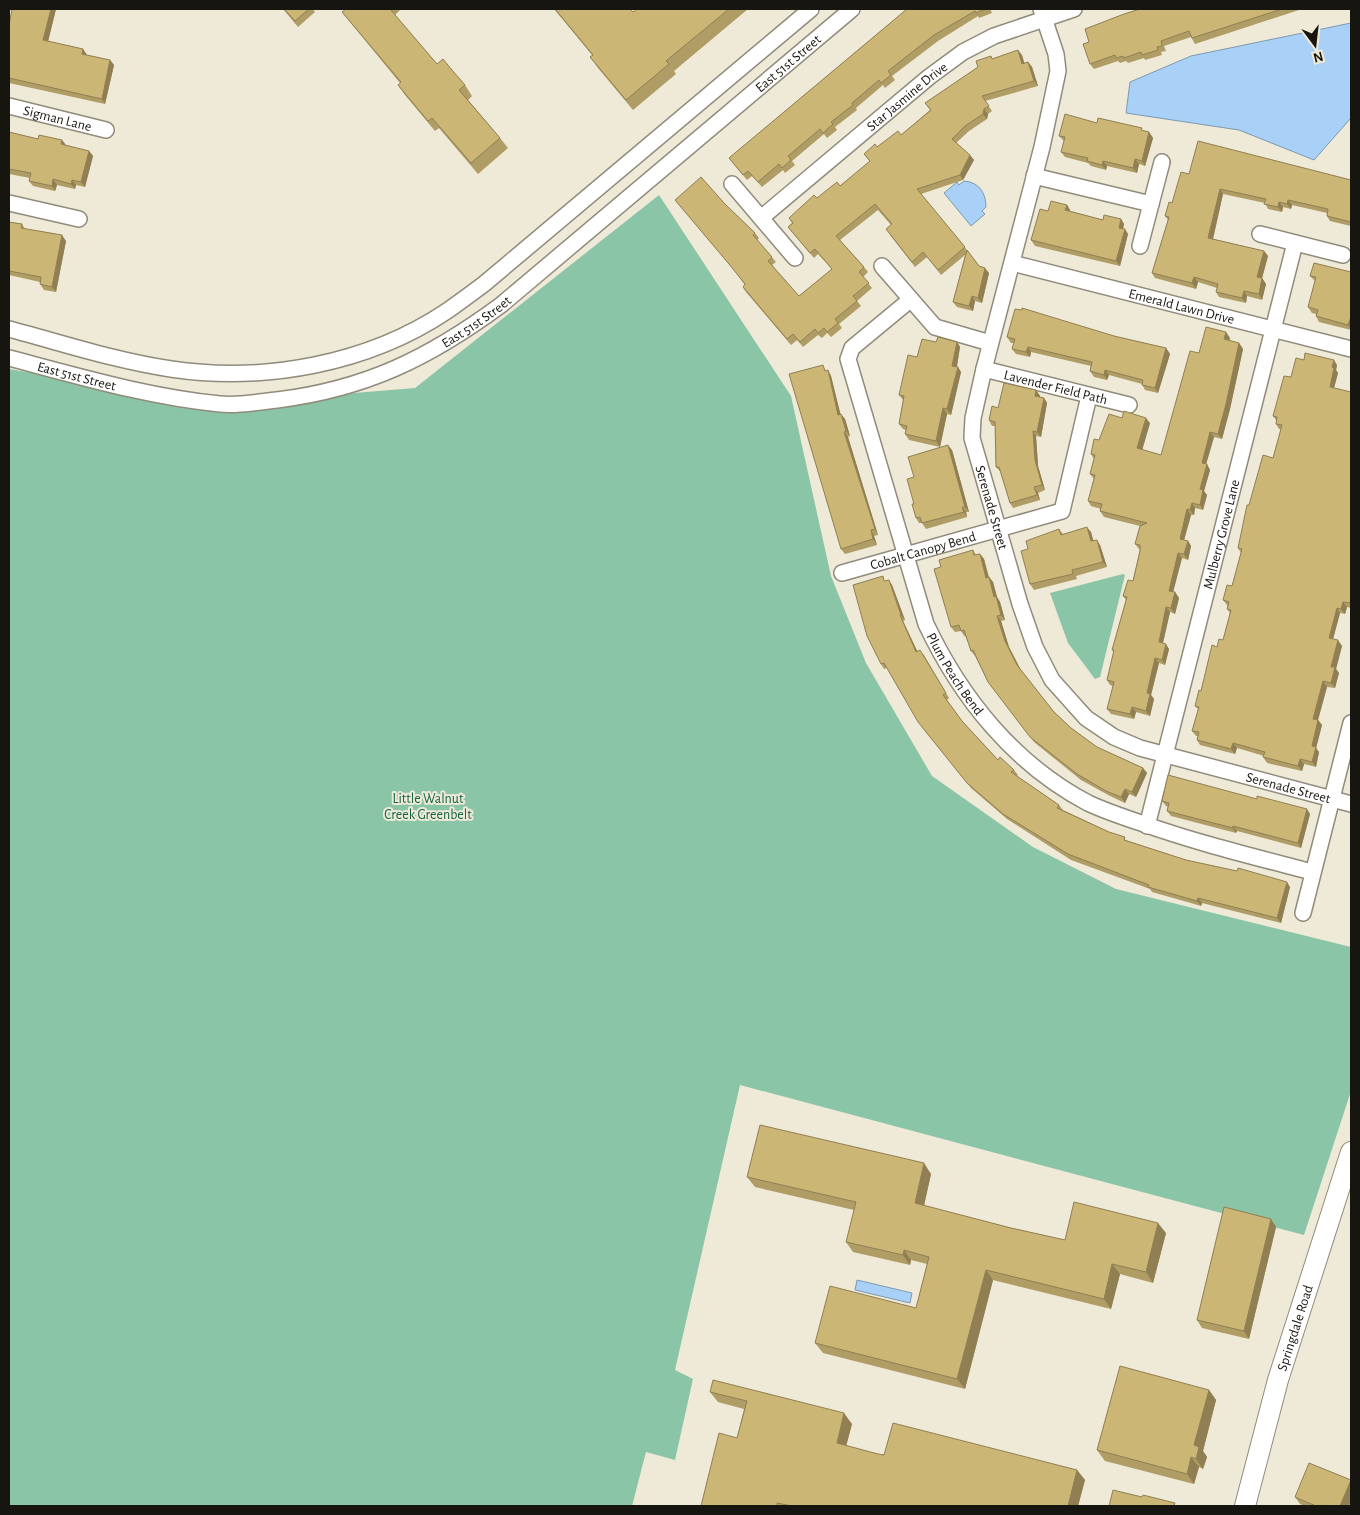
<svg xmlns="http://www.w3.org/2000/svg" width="1360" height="1515" viewBox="0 0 1360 1515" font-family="'Alegreya Sans',sans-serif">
<rect width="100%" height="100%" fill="#efe9d7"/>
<path fill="#8bc5a7" d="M659,195L791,396L831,576L866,663L932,776L1033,847L1116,889L1351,947V1091L1304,1235L740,1085L675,1370L693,1379L675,1460L646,1452L632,1506H9V369L222,404L415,388Z
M1123,574L1125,575L1100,677L1095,679L1068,643L1050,593Z"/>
<path fill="#a9d1f8" stroke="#7d99b2" d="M1351,23V118L1314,160L1239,130L1126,113L1130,82L1191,56Z
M964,181C979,182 986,193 986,207L982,211L985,214L971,226L944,193L957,182L959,185Z
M857,1280L912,1293L910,1303L855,1290Z"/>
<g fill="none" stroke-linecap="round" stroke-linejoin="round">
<g stroke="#918b7b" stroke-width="18">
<g id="minor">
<path id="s1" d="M1041,9L1056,54L1058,71L1042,147L984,369L973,418L972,438L1020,604L1035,647L1052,680L1086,718L1114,737L1140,748L1351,804"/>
<path id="s2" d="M9,106L106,130"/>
<path d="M1034,176L1151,204"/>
<path d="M732,184L795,258"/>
<path d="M9,203L79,219"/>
<path id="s3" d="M761,218L929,77L963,52L994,36L1074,9"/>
<path d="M1260,234L1343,255"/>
<path d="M1140,246L1162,162"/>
<path id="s4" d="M1012,263L1351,349"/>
<path d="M882,266L935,327L990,343"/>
<path id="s5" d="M910,300L852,348L848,359L926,624C961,698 1014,764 1088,803C1105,811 1123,817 1141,823C1197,843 1255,857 1312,872"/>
<path d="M9,329C62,343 116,361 171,369C264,383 368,364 447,311C460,302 472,293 484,284L811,9"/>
<path id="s6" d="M9,358C78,376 148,397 220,404C238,406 259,402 277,400C366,389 429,358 501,305L852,9"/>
<path id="s7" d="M984,369L1129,405"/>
<path id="s8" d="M842,573L1062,511L1089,396"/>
<path id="s9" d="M1147,826L1295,243"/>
<path d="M1303,913L1351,723"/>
</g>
</g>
<g stroke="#918b7b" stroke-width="22">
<g id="major">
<path id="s10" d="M1245,1506L1278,1380L1351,1152"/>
</g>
</g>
<use href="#minor" stroke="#fff" stroke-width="15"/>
<use href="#major" stroke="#fff" stroke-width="20"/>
</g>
<path fill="#af9d65" d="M12,9H56L48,41L83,49L87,55L110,60L114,65L105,104L9,83V25Z
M283,9H313L315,12L298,27Z
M346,9H401L395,15L437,64L465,85L472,96L468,100L500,138L508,148L478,174L439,128L435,131L405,95L398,85L400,83L350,22L342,12Z
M554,9H630L633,12L637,9H748L674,71L676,74L633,110L598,68L590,57L592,55Z
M907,9H990L992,13L979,18L978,16L938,41L892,76L895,80L885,88L883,85L856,108L857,110L835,127L837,130L827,138L824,134L792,161L795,165L785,173L783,170L762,187L752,176L747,180L729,158Z
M1140,9H1302L1195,44L1191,37L1164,46L1166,51L1161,52L1162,55L1145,60L1144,58L1128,63L1126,61L1120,63L1118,61L1094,69L1090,64L1089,42Z
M1022,55L1024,63L1028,62L1032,67L1038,86L985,101L992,111L988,114L987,119L969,131L956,143L974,160L963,180L921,194L967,250L979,266L989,273L982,303L975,301L973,311L957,307L953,302L965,255L941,275L927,257L915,267L890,235L891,225L878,210L840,240L864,267L868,272L863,277L872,288L857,301L861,306L839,324L842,328L831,337L827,333L822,338L818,335L803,347L797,340L791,345L746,292L743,287L745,285L733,269L675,200L725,204L755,233L759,238L757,240L776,262L772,265L799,296L832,269L818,254L814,258L792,232L788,227L792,223L789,218L817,198L840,186L870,162L864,154L901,135L930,110L925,103L993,59Z
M1097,123L1149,132L1153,138L1145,166L1139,164L1137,173L1107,166L1106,170L1091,166L1088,163L1065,157L1061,152L1064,141L1059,136Z
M9,132L89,151L93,156L85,187L76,185L75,189L57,185L55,191L33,186L29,181L30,178L9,174Z
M1189,174L1351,180V226L1330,221L1327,216V213L1292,205L1291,209L1283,207L1282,212L1268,209L1265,203L1223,194L1213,239L1264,251L1268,256L1262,278L1266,284L1262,300L1247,296L1246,303L1219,297L1216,292L1217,288L1198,282L1196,289L1155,278L1152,273L1168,220L1165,216Z
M1067,205L1070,210V211L1103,220L1121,219L1124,224L1123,229L1128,234L1120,266L1035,246L1031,240L1048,211Z
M9,222L22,224L25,229L66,241L56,292L44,290L40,284V282L9,275Z
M1351,272V330L1319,322L1316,316V314L1312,313L1308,307L1315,281L1310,276Z
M1114,336L1166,348L1170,354L1158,393L1145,390L1142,384L1109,375L1107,380L1094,377L1090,371L1091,366L1031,352L1030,357L1016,354L1012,349L1014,343H1011L1007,337Z
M1230,338L1229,340L1239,343L1243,349L1230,409L1222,439L1214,437L1206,464L1210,470L1204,491L1207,495L1203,510L1195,508L1194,515H1191L1184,540L1188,541L1191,546L1188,560L1182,558L1173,592H1175L1179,598L1175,614L1170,612L1163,643L1169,649L1165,665L1159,663L1151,695L1154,699L1150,716L1136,712L1134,719L1111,714L1107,709L1113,686L1110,685L1107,680L1114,652L1112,650L1126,600L1123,596L1133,581L1140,549H1139L1135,544L1140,526L1104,517L1100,511L1101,509L1091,506L1088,501L1094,479L1090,474L1094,459L1091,454L1099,440L1122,418L1150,423L1142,450L1161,455L1199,353Z
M936,342H957L960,347L957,367L961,372L951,415L947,414L940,447L909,440L905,434L906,430L903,429L899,424L903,400L899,395L917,357Z
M1304,360L1337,365L1336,370L1338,373L1334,388L1351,392V608L1347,607L1345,614L1340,613L1333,639L1342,646L1336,669L1339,673L1335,688L1327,687L1318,720L1322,725L1316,748L1319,752L1316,767L1304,764L1302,771L1267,763L1263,757L1264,756L1237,748L1235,754L1200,745L1197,740L1198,736H1196L1192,731L1198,709L1195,706L1217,647L1223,640L1230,613L1227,609V605L1223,600L1232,586L1241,553L1238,548L1249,505L1273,458L1281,429H1279L1276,424V420L1273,416L1291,377Z
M828,370L831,376L840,414L845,419L850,436L848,437L878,535L874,536L877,545L845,554L841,549L827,371Z
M1036,390L1040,396V397L1044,398L1047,403L1041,437L1036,436L1038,466L1045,490L1038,493L1040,500L1013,508L1010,503L1001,472L996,467L995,426H992L989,420L998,408Z
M952,450L969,512H966L967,517L926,529L922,523H919L916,518L914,504Z
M1059,529L1063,534L1091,532L1093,541L1100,545L1107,567L1076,576L1077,579L1034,590L1030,584L1028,549Z
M973,550L976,555L980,554L984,559L989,577L993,582L997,597L1000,602L1005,620L1001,621L1009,647L1020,669L1054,712L1071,728L1097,747L1143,768L1147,773L1136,797L1129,794L1125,803L1110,796L1081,780L1034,742L988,682L975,656L971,651L966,636L965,637L961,631L955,632L951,627Z
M886,581L892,585L905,620L903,621L917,651L924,655L949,698L947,700L962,721L998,760L1014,770L1018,775L1017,776L1059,805L1063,810L1128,841L1186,860L1290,887L1281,923L1202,903L1201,906L1152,892L1150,889L1071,860L1007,819L971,788L922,727L887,668L884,669L881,664Z
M1162,801L1310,814L1301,848L1237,831L1236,833L1171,816L1167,811L1168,807L1166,806Z
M931,1174L924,1206L1011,1228L1065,1240L1166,1233L1153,1283L1120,1274L1111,1309L993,1280L965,1389L823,1353L815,1343L916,1308L927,1264L911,1260L910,1265L853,1252L846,1242L854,1210L755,1187L747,1177Z
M1271,1219L1276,1227L1249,1339L1202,1328L1197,1320Z
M1209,1390L1216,1400L1203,1451L1207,1457L1203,1469L1199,1467L1194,1484L1105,1461L1097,1450Z
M710,1392L852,1424L846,1446L878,1454L1077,1470L1085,1480L1078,1506H701L737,1438L744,1409L718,1402Z
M1351,1481V1500L1349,1506H1304L1300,1504L1295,1497Z"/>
<path fill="#8f7f53" d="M51,9H56L47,46L43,40Z
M83,49L87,55L86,60L82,54Z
M1018,50L1022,55L1026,69L1022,64Z
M110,60L114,65L105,104L102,99Z
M1028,62L1032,67L1038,86L1034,81Z
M984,109L988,114L987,119L983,114Z
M1149,132L1153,138L1145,166L1142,161Z
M62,140L66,145L61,144Z
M89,151L93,156L85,187L81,182Z
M970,155L974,160L963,180L960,175Z
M1135,159L1139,164L1137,173L1133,168Z
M1103,161L1107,166L1106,170L1102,165Z
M53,179L57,185L55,191L52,186Z
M72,180L76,185L75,189L71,184Z
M1220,189L1223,194L1212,243L1208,238Z
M1288,200L1292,205L1291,209L1287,204Z
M1279,202L1283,207L1282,212L1278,207Z
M1067,205L1070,210L1069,215L1065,210Z
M1121,219L1124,224L1122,233L1119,228Z
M1125,229L1128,234L1120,266L1116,261Z
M62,235L66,241L56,292L52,287Z
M1264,251L1268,256L1261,282L1257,277Z
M985,268L989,273L982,303L978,298Z
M1194,277L1198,282L1196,289L1192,283Z
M1262,278L1266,284L1262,300L1259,294Z
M1244,291L1247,296L1246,303L1242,298Z
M972,296L975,301L973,311L969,306Z
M1350,319L1351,322V329L1348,325Z
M1226,332L1230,338L1228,344L1224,339Z
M957,342L960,347L956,371L952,366Z
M1239,343L1243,349L1230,409L1222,439L1218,434Z
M1028,347L1031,352L1030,357L1026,352Z
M1166,348L1170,354L1158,393L1155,388Z
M1334,360L1337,365L1336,370L1338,373L1333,392L1330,387L1332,367Z
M958,367L961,372L951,415L947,409Z
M828,370L831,376L842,420L838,415Z
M1105,370L1109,375L1107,380L1104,375Z
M1036,390L1040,396L1039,401L1035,396Z
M1044,398L1047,403L1041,437L1037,432Z
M943,408L947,414L940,447L936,441Z
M841,414L845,419L850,436L846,431Z
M1146,418L1150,423L1141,454L1137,448Z
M1033,431L1036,436L1038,466L1045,490L1042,485L1035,460Z
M844,432L848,437L878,535L875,529Z
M1210,432L1214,437L1205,468L1202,463Z
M948,445L952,450L969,512L965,507Z
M1207,464L1210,470L1204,491L1207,495L1203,510L1200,505V489Z
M1034,487L1038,493L1040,500L1037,495Z
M1192,503L1195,508L1194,515L1190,510Z
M962,507L966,512L967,517L964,512Z
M1187,509L1191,515L1183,544L1180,539Z
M1087,527L1091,532L1095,547L1091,541Z
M871,530L874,536L877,545L873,539Z
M1097,540L1100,545L1107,567L1103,562Z
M1188,541L1191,546L1188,560L1184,554Z
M1178,553L1182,558L1172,596L1169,591Z
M980,554L984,559L990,583L986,578Z
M989,577L993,582L997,597L1000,602L1005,620L1001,615L994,597Z
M889,580L892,585L905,620L901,615Z
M1175,592L1179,598L1175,614L1171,608Z
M1343,602L1347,607L1345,614L1341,609Z
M1166,607L1170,612L1162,647L1159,642Z
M1337,608L1340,613L1332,643L1329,638Z
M900,615L903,621L920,657L916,652Z
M997,616L1001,621L1009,647L1021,670L1017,665L1005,641Z
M1338,640L1342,646L1336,669L1339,673L1335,688L1331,683V667Z
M1166,644L1169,649L1165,665L1162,660Z
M1155,658L1159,663L1151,695L1154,699L1150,716L1146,711L1147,693Z
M1323,681L1327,687L1318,720L1322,725L1316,748L1319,752L1316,767L1312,762V746L1313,719Z
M1132,707L1136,712L1134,719L1130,714Z
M1233,743L1237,748L1235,754L1231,749Z
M1300,759L1304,764L1302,771L1298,766Z
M1143,768L1147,773L1136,797L1132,792Z
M1125,789L1129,794L1125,803L1121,797Z
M1307,809L1310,814L1301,848L1298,843Z
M1233,826L1237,831L1236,833L1233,828Z
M1287,882L1290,887L1281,923L1277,918Z
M1198,898L1202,903L1201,906L1197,901Z
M924,1163L931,1174L922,1214L915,1203Z
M1271,1219L1276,1227L1249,1339L1244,1331Z
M1158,1223L1166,1233L1153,1283L1146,1272Z
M904,1250L911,1260L910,1265L903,1255Z
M1112,1264L1120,1274L1111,1309L1104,1299Z
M986,1270L993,1280L965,1389L957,1379Z
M1209,1390L1216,1400L1203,1451L1207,1457L1203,1469L1196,1459L1194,1445Z
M844,1413L852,1424L844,1454L837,1443Z
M1191,1457L1199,1467L1194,1484L1187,1474Z
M1077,1470L1085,1480L1078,1506H1068Z
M1351,1480V1500L1349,1506H1340Z"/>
<path fill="#ccb676" stroke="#8f7f53" d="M12,9H51L43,40L83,49L82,54L110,60L102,99L9,78V25Z
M284,9H309L295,21Z
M346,9H390L437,64L443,59L452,70L465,85L459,90L500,138L471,163L432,118L428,121L398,85L401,82L342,12Z
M555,9H630L633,12L637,9H729L666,61L669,64L626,100L590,57L593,55Z
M907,9H985L976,13L975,11L934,35L888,71L891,75L881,83L879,80L852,103L853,105L831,122L833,124L823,133L820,129L788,156L791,160L782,168L779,164L758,182L748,171L743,175L729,158Z
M1140,9H1282L1192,38L1189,31L1161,41L1162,46L1157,47L1158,50L1142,55L1141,52L1124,58L1123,56L1116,58L1115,55L1090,64L1083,44L1089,42L1085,29L1124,14Z
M1018,50L1022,64L1028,62L1034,81L982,96L989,106L984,109L983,114L965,126L952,139L970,155L960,175L917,189L965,247L938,270L923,252L912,262L886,229L892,224L875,204L836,236L864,267L859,272L869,283L853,296L857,301L835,319L838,323L827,332L824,328L818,333L815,329L800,342L793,334L787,339L743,287L745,284L729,264L675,200L701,177L725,204L755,233L753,235L772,257L768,261L799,296L832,269L815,249L810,253L788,227L793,223L789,218L814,195L817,198L837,182L840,186L870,161L864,154L875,144L877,147L898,131L901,135L931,110L925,103L978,67L976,61L991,56L992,59Z
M1065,114L1097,123L1098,118L1142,128L1141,130L1149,132L1142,161L1135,159L1133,168L1103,161L1102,165L1087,161L1088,158L1061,152L1065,137L1059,136Z
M9,132L38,139L39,135L62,140L61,144L89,151L81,182L72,180L71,184L53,179L52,186L29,181L31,173L9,169Z
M1198,141L1351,180V222L1327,216L1328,209L1288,200L1287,204L1279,202L1278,207L1264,204L1266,199L1220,189L1208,238L1264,251L1257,277L1262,278L1259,294L1244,291L1242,298L1216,292L1218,284L1194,277L1192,283L1152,273L1169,217L1165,216L1169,202L1172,203L1181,172L1189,174Z
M1051,201L1067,205L1065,210L1103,220L1104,215L1121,219L1119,228L1125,229L1116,261L1031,240L1040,209L1048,211Z
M9,222L22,224L21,228L62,235L52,287L40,284L41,277L9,271Z
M967,250L979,266L985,268L978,298L972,296L969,306L953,302Z
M1314,263L1351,272V320L1350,319L1348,325L1316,316L1318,310L1308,307L1316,277L1310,276Z
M1022,308L1114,336L1166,348L1155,388L1142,385L1143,380L1105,370L1104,375L1090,371L1092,362L1028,347L1026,352L1012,349L1015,339L1007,337L1015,309L1022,310Z
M1206,327L1226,332L1224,339L1239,343L1226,404L1218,434L1210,432L1202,463L1207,464L1200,489L1203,490L1200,505L1192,503L1190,510L1187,509L1180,539L1188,541L1184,554L1178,553L1169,591L1175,592L1171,608L1166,607L1159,642L1166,644L1162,660L1155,658L1147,693L1150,694L1146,711L1132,707L1130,714L1107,709L1114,682L1107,680L1114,650H1112L1127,597L1123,596L1128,580L1133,581L1140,551V545L1135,544L1140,526L1147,523L1100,511L1102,504L1088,501L1095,475L1090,474L1095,455L1091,454L1094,439L1099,440L1109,414L1122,418L1124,411L1146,418L1137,448L1161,455L1190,351L1199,353Z
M938,337L957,342L952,366L958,367L947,409L943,408L936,441L905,434L907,426L899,424L904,396L899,395L908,355L917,357L922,339L936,342Z
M1305,353L1334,360L1332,367L1334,368L1330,387L1351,392V603L1343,602L1341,609L1337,608L1329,638L1338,640L1331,667H1335L1331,683L1323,681L1313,719L1318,720L1312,746L1316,747L1312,762L1300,759L1298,766L1263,757L1265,752L1233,743L1231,749L1197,740L1199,732L1192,731L1199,707L1195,706L1199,690L1201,691L1212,645L1217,647L1219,639L1223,640L1231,610L1227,609L1229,602L1223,600L1227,585L1232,586L1242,549L1238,548L1247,505H1249L1263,455L1273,458L1282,425L1276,424L1277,417L1273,416L1284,376L1291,377L1296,358L1304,360Z
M823,365L825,371L828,370L838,415L841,414L846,431L844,432L875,529L871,530L873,539L841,549L789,374Z
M1004,383L1036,390L1035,396L1044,398L1037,432L1033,431L1035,460L1042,485L1034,487L1037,495L1010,503L999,467H996L995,422L989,420L992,406L998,408Z
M948,445L965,507H962L964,512L922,523L920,517L916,518L912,504H914L907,479L914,477L908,457Z
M1087,527L1091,541L1097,540L1103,562L1072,570L1073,574L1030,584L1021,551L1028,549L1026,541L1059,529L1061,535Z
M973,550L974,555L980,554L986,578L989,577L994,597L996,596L1001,615L997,616L1005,641L1017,665L1054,712L1071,728L1097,747L1143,768L1132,792L1125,789L1121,797L1106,791L1077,774L1030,737L988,682L973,650L971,651L964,630L961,631L959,625L951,627L934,569L941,567L939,560Z
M883,576L884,581L889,580L901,615H900L916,652L920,650L946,693L943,695L962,721L998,760L1000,757L1014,770L1011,772L1059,805L1057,808L1109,832L1125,837L1124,840L1186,860L1237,871L1238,868L1287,882L1277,918L1198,898L1197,901L1148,887L1149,885L1068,854L1003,814L967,783L918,722L884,663L881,664L867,636L853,585Z
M1168,775L1257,799V796L1307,809L1298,843L1233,826V828L1167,811L1169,803L1162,801Z
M760,1125L924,1163L915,1203L1011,1228L1065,1240L1074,1202L1158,1223L1146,1272L1112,1264L1104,1299L986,1270L957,1379L815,1343L830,1286L916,1308L929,1257L904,1250L903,1255L846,1242L856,1202L747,1177Z
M1224,1207L1271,1219L1244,1331L1197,1320Z
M1120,1366L1209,1390L1194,1445L1199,1447L1196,1459L1191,1457L1187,1474L1097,1450Z
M713,1380L844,1413L837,1443L878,1454L884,1455L893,1423L1077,1470L1068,1506H792L777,1503V1506H701L719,1433L737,1438L747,1401L710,1392Z
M1309,1463L1351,1480L1340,1506H1324L1322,1505V1506H1316L1295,1497Z
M1113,1490L1142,1497L1143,1495L1175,1503L1174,1506H1109Z"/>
<g text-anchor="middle" stroke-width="4" stroke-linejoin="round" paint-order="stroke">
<g font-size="14" fill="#17150f" stroke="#efe9d7">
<text dy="5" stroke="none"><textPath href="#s6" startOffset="895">East 51st Street</textPath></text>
<text dy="5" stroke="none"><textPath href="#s3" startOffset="190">Star Jasmine Drive</textPath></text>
<text dy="5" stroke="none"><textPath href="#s2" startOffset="50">Sigman Lane</textPath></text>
<text dy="5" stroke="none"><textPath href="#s4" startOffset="175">Emerald Lawn Drive</textPath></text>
<text dy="5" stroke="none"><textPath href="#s6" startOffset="490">East 51st Street</textPath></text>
<text dy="5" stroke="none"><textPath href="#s6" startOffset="70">East 51st Street</textPath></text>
<text dy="5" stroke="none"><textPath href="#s7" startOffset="74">Lavender Field Path</textPath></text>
<text dy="5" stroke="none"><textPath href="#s1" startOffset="514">Serenade Street</textPath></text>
<text dy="5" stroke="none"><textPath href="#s9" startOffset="301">Mulberry Grove Lane</textPath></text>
<text dy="5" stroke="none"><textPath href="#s8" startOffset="84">Cobalt Canopy Bend</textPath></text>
<text dy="5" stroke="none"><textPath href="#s5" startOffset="421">Plum Peach Bend</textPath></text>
<text dy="5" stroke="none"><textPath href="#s1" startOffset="964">Serenade Street</textPath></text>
<text dy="5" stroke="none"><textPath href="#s10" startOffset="185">Springdale Road</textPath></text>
</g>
<g font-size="14" fill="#136544" stroke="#efe9d7">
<text x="428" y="803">Little Walnut<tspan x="428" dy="16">Creek Greenbelt</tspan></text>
</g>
</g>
<rect width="1360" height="1515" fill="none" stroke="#17150f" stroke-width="20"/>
<g transform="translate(1315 45) rotate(165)" stroke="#efe9d7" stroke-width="4" paint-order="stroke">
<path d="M0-4L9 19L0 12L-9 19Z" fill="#17150f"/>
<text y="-8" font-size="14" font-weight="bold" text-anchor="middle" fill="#17150f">N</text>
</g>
</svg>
